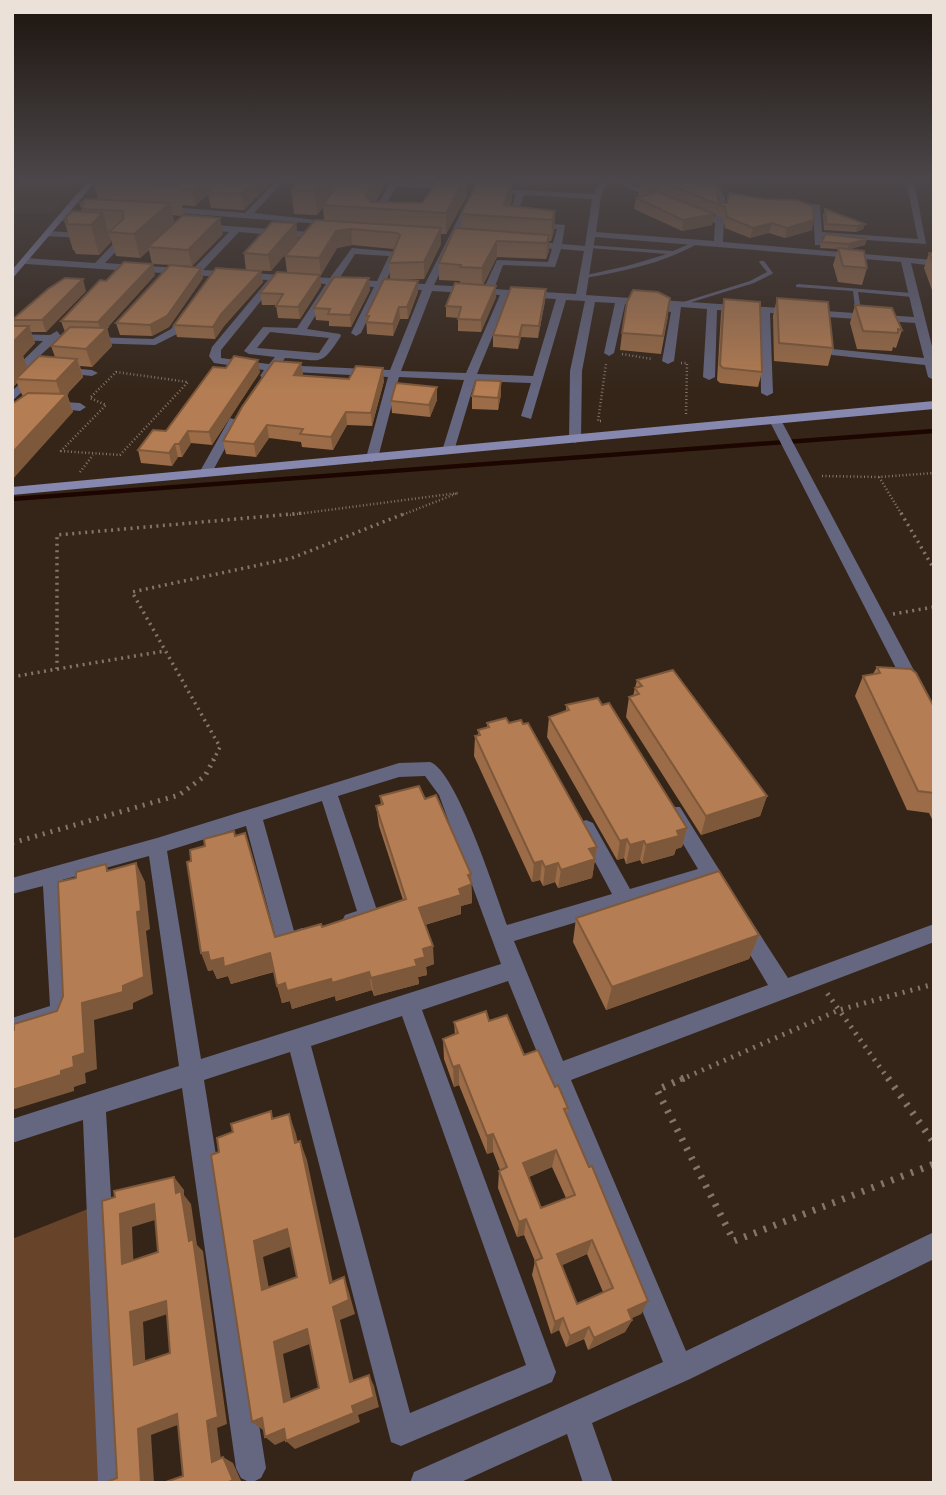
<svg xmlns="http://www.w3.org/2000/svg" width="946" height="1495" viewBox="0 0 946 1495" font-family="Quicksand,sans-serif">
<rect width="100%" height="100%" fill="#352519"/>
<path fill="#432d1c" d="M12,181H79L51,213H12Z"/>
<path fill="#664329" d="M103,1203L128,1483H12V1239Z"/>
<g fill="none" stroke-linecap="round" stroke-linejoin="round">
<path stroke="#1d0600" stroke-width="4.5" d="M12,499L934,431"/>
<path stroke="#83756b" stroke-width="2.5" stroke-dasharray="1 2.5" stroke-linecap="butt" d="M622,354L652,359
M681,363H687L686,416
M116,372L188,382L120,455L61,451L106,405L90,398Z
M601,421H598L606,364
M80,472L93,455
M822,476L879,477L934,473
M879,477L902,515
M290,515L458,493L402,515"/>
<path stroke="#83756b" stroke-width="3.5" stroke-dasharray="2 4.5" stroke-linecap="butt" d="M901,513L934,569
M893,614L934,607
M57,669L165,651
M12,677L57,669V535L303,513
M213,761L220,747L132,592L292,558L406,513"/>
<path stroke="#83756b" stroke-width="5" stroke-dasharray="2 6" stroke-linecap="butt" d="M12,843L179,795L205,776L214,759
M680,1080L839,1010L827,993
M889,1080L839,1010L934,984"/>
<path stroke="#83756b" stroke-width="7" stroke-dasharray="2.5 8" stroke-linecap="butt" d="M684,1078L657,1090L734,1241L934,1164
M888,1078L934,1143"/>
<path fill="#65667f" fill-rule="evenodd" d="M694,242L698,243C666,263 623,271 585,278L582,276L627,266L667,254L589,248L586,246L587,245L673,251Z
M760,261H764L773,273L772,274L754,283L682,305L677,304L750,281L767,272L759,262Z
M798,284L912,293L915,295L912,297L858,292L862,316L859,318L856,316L853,291L796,287V285Z"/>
<path fill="#65667f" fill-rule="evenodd" d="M131,181L188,183L199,181L172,207L245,213L276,181H284L254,213L325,221L321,224L165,212L162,207L183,188L134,185Z
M399,181L457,187L461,189L457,191L397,186L379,215L381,219H370L390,183L396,184Z
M600,181H608L601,197L596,232L714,241L715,223L687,211L691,208L715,217L717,197L707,181H715L725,197L723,242L934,260V266L911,263L934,354V380L928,377L925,365L832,355L827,352L832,349L924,358L915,323L770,313L773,393L767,396L761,393L760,313L717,310L715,377L709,380L703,377L707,309L681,307L674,361L668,364L662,361L671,312L658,310V306L625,304L614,353L609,356L604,353L615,303L595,302L582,371L581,439L575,443L569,439L570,371L585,301L566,300L531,419L521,416L531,383L475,381L454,451L444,454L442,451L464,380L399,377L378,458L372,462L366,458L388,377L275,371L266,379L260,376L264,370L214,363L209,356L212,347L268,280L26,264L21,261L26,258L95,263L117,240L45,236L48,231L127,236V240L105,263L193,269L229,232L197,229L200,224L310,232L314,235L310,238L239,232L203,270L330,278L352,248L398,252L386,282L425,284L468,199L472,197L476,199L434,285L484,288L497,260L548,262L552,249L522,244L527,241L553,243L557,229L506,225L516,194L489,192L486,188L594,194ZM524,195L592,199L585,246L562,244L565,225L514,221ZM595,237L901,262L914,317L586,295ZM561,249L584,251L576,294L494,289L503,265L555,267ZM355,254L389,256L377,281L339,279ZM277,281L326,284L297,328L263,327L244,351L249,354L275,357L269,364L221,358V350ZM335,284L374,287L351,333L356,336L361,333L383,288L422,290L390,370L280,365L285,358C322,360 320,368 341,336L340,334L307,329ZM432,291L500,295L466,373L401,371ZM509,296L556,299L533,376L477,374ZM270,332L329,338L319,353L257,348Z
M613,181H624L663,198L656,200Z
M906,181H914L926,244L822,237L821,245H815L813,209L787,204L791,201L820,205L822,232L918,239Z
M187,310L192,313L179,333L155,345L55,342L12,381V371L43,341L12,340V334L50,335L57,331L61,336L153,339L171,329L183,311Z
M58,367L92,370L98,373L92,376L54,372L52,370Z
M33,371L43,373L12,401V391Z
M48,401L80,403L86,407L80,411L44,407L42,405Z
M775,416L781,420L934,708V731L925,725L769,420Z
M230,418L240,421L210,476H200L199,473Z
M430,762C456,770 496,895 507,925L612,894L577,828L579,823L586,820L593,823L630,889L698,869L664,812L666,807H680L733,892L730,898C716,903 713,893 706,883L514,941L563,1061L768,985L736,931L733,925L736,919L743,916L750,919L788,978L934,924V942L571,1080L686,1351L934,1232V1259L690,1379L592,1423L613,1483H583L567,1434L459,1483H410L414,1472L663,1362L508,981L422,1010L556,1372L552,1382L401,1446L391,1442L290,1052L204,1080L266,1468L261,1478L251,1483L241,1478L236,1468L182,1088L106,1112L128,1483H98L83,1120L12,1143V1119L179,1066L149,856L62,880L72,1013L69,1020L12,1039V1018L50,1006L43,886L12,894V878L157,838L399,763ZM425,776L439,795L501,964L201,1059L167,851L246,826L277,942L280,948L287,951L309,943L312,937L309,931L302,928L294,931L263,820L322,801L357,911L345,915L342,921L345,927L352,930L376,922L379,916L338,796L399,777ZM402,1016L526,1365L410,1413L311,1046Z"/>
<path fill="#8788b0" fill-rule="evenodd" d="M88,181H96L12,279V270Z
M934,401V409L12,495V487Z"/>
</g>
<path fill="#9b6c47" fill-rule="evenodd" d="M21,181H66L63,184H22Z
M93,181H155L156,185L177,187L272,181L244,210L211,208L208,194L195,206L182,205L184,215L223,234L192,266L152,264L149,250L140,258L116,256L109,233L111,242L99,255L76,254L74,250H73L64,220L82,212L80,203L98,199ZM173,215L181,216L174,223Z
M299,181H337V184L340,181H383V189L375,202L422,203L467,196L446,234H441V244L424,279L391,280L418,292L408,319H400L393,336L367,334L366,316L390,279L389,263L394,249L352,245L337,248L321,275L287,273L285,256L324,220L323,207L317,215L294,214L291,190Z
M478,181H512V199L510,206L555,211L554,231L551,241H549V251L546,259L497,257L483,285L496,297L481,332L458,331V318L446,317V306L460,284V281L439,280V263L461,229V214Z
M642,181H712L719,203L812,230L785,238L769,233L750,238L725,228L723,218L641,184Z
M640,185L714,214L712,225L682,231L634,209L636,198L640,197L638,196Z
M825,209L865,224L863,229L856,232L824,230L823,215Z
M296,223L298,239L271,271L246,270L244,253Z
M821,242L865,245L849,249L867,268L862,285L838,282L833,265L838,249L820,248Z
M929,253H934V291L932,290L924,268Z
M201,268L203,278L169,327L152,336L120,335L116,323Z
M261,271L263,282L224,326L215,339L177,337L174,325Z
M155,275L107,328L112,346L92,367L80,366L83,377L67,394L73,412L15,402L23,397L17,383L12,388V326H14L12,319L86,291L46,332H31L35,343L23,356L27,368L55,357L51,346L65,332L61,321L106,281Z
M320,275L321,286L300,319L278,318L276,305H262L260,293Z
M546,289L545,301L538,338L521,337L518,349L493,347V335Z
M370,290L351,327L329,326V321L316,320L314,308Z
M777,298L833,348L828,366L774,361L773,316Z
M724,299L762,372L758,387L720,383L717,380L721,313Z
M855,305L902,330L896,348L893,347L892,351L857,349L850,323Z
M668,316L661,354L620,350L622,333Z
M301,363L303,376L384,381L372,426L347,425L333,450L302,447L301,442L269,438L256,457L226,454L223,441Z
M260,372L212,445L191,443L182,457H178L172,466L141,463L138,450L166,431Z
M501,381V394L498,410L472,409V396Z
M437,387V400L430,417L392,413L391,401Z
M877,667L934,707V819H932L929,813L907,810L855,696L863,676L873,674Z
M637,680L767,796L760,816L701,835L626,717L629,697L633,696Z
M566,705H602L687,828L682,847L676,849L674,855L642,864L640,860L626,864L624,858L617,860L547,737L549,717L566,711Z
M487,723H509L597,847L592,878L558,888L555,882L543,886L540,880L532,882L474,756L475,736L478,735V730L487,727Z
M380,796L425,799L471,881L472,903L461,906V914L425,925L434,964L426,967L427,975L418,977L419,984L374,996L372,990L336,1001L335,996L292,1009L290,1001L282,1003L274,972L231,984L228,976L217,979L213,970L208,971L191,861L205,846L235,836L275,937L322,927L403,900L379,826L376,806L381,805Z
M576,918L759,935L749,959L606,1010L573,942Z
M489,1021L555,1087L568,1108L566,1115L648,1301L641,1314L631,1318L632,1320L625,1332L588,1350L584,1339L566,1347L559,1330L551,1334L532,1275L535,1261L524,1235L517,1237L498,1188L499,1171L500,1170L493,1152L487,1154L459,1085L454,1087L444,1059L443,1039L455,1035L454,1022ZM552,1167L566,1198L541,1208L529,1177ZM587,1254L603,1292L577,1304L562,1265Z"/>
<path fill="#7e583a" d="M202,181H221L208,192V194L195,206L192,190Z
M255,181H272L244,210L241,194Z
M322,181H337L338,186L323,205V207L317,215L314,191Z
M375,181H383V189L371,208L365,195Z
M464,181H467V196L446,234V213Z
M512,181V199L506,217L504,205Z
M170,203L175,225L148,247L149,250L140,258L134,234Z
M555,211L554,231L551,241L552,220Z
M103,213L111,242L99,255L91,225Z
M714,214L712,225L682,231L683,220Z
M220,218L223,234L192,266L188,250Z
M814,220L812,230L785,238L787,228Z
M296,223L298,239L271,271L268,255Z
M772,223L769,233L750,238L753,228Z
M865,224L863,229L856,232L857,226Z
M441,228V244L424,279V262Z
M351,229L352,245L337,248L321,275L319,258L336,231Z
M549,235V251L546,259L547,243Z
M867,239L865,245L847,250L849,244Z
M497,241V257L482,285V268Z
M153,264L155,275L107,328L112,346L92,367L86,349L102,333L98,322Z
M201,268L203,278L169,327L152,336L150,325Z
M261,271L263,282L224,326L215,339L213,327L221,314Z
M320,275L321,286L300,319L298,307Z
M369,278L370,290L351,327L350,315Z
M83,279L86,291L46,332L42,320Z
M418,281V292L408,319L407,307Z
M496,286V297L481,332V320Z
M546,289L545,301L538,338L539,326Z
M399,307L400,319L393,336V324Z
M522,325L521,337L518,349L519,337Z
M29,326L35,343L23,356L29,371L16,379L17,383L12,388V343Z
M77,359L83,377L67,394L73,412L12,480V453L62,399L56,381Z
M258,360L260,372L212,445L209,432Z
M301,363L303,375L296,388L294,375Z
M383,368L384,381L372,426L371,413Z
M501,381V394L498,410V398Z
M437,387V400L430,417L429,405Z
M346,412L347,425L333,450L331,437Z
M267,425L269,438L256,457L254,444Z
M188,431L191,443L182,457L179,444Z
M175,444L178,457L172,466L169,453Z
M767,796L760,816L701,835L706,816Z
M687,828L682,847L676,849L674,855L642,864L646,845L677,831Z
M627,839L624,858L617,860L620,841Z
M644,841L640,860L626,864L630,845Z
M597,847L592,878L558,888L561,870L589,849Z
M542,861L540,880L532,882L534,863Z
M136,863L145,882L150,929L146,931L153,994L133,1003V1009L94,1020L97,1069L85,1073L86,1083L74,1087V1091L12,1110V1090L61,1071L73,1057L82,1003L123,986L137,912Z
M558,863L555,882L543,886L545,867Z
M471,874L472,903L461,906V914L420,926L419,908L459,889L468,875Z
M759,935L749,959L606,1010L612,987Z
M433,946L434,964L426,967L427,975L418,977L419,984L374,996L371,978L415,960L423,949Z
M208,952L223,958L270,953L275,971L231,984L228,976L217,979L213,970L208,971L201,953Z
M369,972L372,990L336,1001L332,983Z
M331,979L335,996L292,1009L290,1001L282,1003L277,986L285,983Z
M459,1065V1085L454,1087L453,1067Z
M289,1114L296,1134L302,1162L295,1143Z
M493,1134V1152L487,1154V1136Z
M300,1141L307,1160L336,1297L330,1283Z
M556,1150L552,1167L521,1180L523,1163Z
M174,1177L184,1190V1195L191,1204L197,1245L203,1251L227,1424L217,1428L222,1467L212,1462L189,1241L176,1193Z
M154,1204L165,1217L132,1227L134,1275L122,1264L120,1214Z
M526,1219L524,1235L517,1237L519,1222Z
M287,1229L295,1245L263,1257L272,1304L262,1290L254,1241Z
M592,1240L587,1254L554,1269L557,1254Z
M344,1277L349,1292L355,1314L340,1320L356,1392L350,1382L333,1307Z
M166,1301L177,1311L143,1322L146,1373L134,1365L130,1312Z
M648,1301L641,1314L622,1323L628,1310Z
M563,1318L559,1330L551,1334L555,1322Z
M632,1320L625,1332L588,1350L594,1338Z
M589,1327L584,1339L566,1347L570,1336Z
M307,1329L315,1342L283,1354L293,1411L284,1402L274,1342Z
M369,1375L374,1386L379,1407L358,1415L360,1422L295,1449L286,1441L352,1406Z
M177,1414L188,1421L151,1435L154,1483H141L138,1429Z
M262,1418L272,1426L263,1430L252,1422Z
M284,1429L293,1437L275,1445L265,1437Z
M223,1457L233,1463L242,1483H227Z"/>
<path fill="#b47d53" stroke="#7e583a" stroke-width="2" fill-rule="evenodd" d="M94,181H155V185L179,187L96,183Z
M183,181H202L192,190L179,189V187H177Z
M219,181H255L241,194L208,192Z
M299,181H322L314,191L291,190Z
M340,181H375L365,195L371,202L422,203L438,181H464L446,213L323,205Z
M478,181H512L504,205L555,211L552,220L461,214Z
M660,181H712L716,188L719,203H727L729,193L764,199L797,200L813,206L814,220L787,228L772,223L753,228L727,217L725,207Z
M640,185L714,214L683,220L636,198L654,193Z
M86,199L170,203L134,234L109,232L123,219V211L84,209L81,206L84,204L80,203Z
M825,209L865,224L857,226L826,224Z
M72,211L103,213L91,225L67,224V220H64Z
M183,215L220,218L188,250L148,247Z
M315,220L441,228L424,262L389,263L400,235L397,233L351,229L336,231L319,258L285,256Z
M272,222L296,223L268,255L244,253Z
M455,228L549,235L547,243L497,241L482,268L460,267L461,265L439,263Z
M826,234L867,239L849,244L821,242Z
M838,248L864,251L867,268L843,266Z
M929,253H934V264Z
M124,262L153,264L98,322L61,321L100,280L106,281Z
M170,265L201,268L167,316L150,325L116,323Z
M216,268L261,271L221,314L213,327L174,325Z
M277,272L320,275L298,307L276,306L283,294L260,293Z
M334,277L369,278L350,315L328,314L330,309L314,308Z
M65,278L83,279L42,320H12L48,289Z
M384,279L418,281L407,307H399L393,324L366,322L369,316H366Z
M455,283L496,286L481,320L458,319L461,307L446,306Z
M511,287L546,289L539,326L522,325L519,337L493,335Z
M633,290L658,292L670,298L663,336L622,333L627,302Z
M777,298L828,302L833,348L779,343Z
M724,299L760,302L762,372L723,368L720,365Z
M855,305L892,308L902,330L898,329V333L863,331Z
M12,326H29L12,343Z
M70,327L107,328L86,349L51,346Z
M39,356L77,359L56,381L16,379Z
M234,356L258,360L209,432L188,431L179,444H175L169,453L138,450L153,430L166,431L213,367L226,368Z
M274,361L301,363L294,375L349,379L356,366L383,368L371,413L346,412L331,437L300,434L303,429L267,425L254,444L223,441L242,407Z
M476,380L501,381L498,398L472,396Z
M396,383L437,387L429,405L391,401Z
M28,393L67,394L12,453V404Z
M877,667L911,669L916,673L934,707V793L918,791L863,676L880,673Z
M673,670L767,796L706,816L629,697L639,694L635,688L642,686L637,680Z
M598,698L602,705L609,703L687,828L677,831L679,836L646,845L644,841L630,845L627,839L620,841L549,717L569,710L566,705Z
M506,718L509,723L521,720L523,724L528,723L597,847L589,849L595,859L561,870L558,863L545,867L542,861L534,863L475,736L480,735L478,730L489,727L487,723Z
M419,786L425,799L436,795L471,874L468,875L472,884L459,889L461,895L419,908L433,946L423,949L425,957L415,960L417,966L371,978L369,972L332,983L331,979L287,991L285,983L277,986L270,953L224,967L223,958L210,961L208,952L201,953L187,862L191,861L190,850L205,846L204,839L234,831L235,836L245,833L275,937L321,924L322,927L406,899L376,806L383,804L380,796Z
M136,863L141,911L137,912L144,977L123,986V992L82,1003L85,1053L73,1057L74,1067L61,1071V1075L12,1090V1031L14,1030V1024L57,1011L63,996L58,882L76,878V872L106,864L107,871Z
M719,871L759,935L612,987L576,918Z
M486,1011L489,1021L507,1015L524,1055L538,1050L555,1087L558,1085L568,1108L564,1109L589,1167L592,1166L648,1301L628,1310L632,1320L594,1338L589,1327L570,1336L563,1318L555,1322L535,1261L542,1258L526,1219L519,1222L499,1171L507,1167L493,1134L487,1136L459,1065L453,1067L443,1039L458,1033L454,1022ZM556,1150L575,1195L541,1208L523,1163ZM592,1240L613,1288L577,1304L557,1254Z
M271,1111L272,1119L289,1114L295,1143L300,1141L330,1283L344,1277L349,1300L333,1307L350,1382L369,1375L374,1397L352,1406L354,1413L286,1441L284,1429L265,1437L262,1418L252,1422L211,1155L219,1152L217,1138L233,1132L231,1124ZM287,1229L297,1277L262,1290L254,1241ZM307,1329L319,1388L284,1402L274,1342Z
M174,1177L176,1193L181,1191L189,1241L193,1239L218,1417L207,1421L212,1462L223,1457L233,1480L227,1483H163L183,1476L177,1414L138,1429L141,1483H109V1481L117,1478L102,1201L115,1197L114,1191ZM154,1204L158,1252L122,1264L120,1214ZM166,1301L170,1353L134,1365L130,1312Z"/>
<linearGradient id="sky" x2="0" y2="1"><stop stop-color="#1d140e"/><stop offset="0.46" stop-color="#4b4649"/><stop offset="1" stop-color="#4b4649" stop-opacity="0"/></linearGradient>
<rect width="946" height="390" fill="url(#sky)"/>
<rect width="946" height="1495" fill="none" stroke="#ece1d9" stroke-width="28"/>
</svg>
